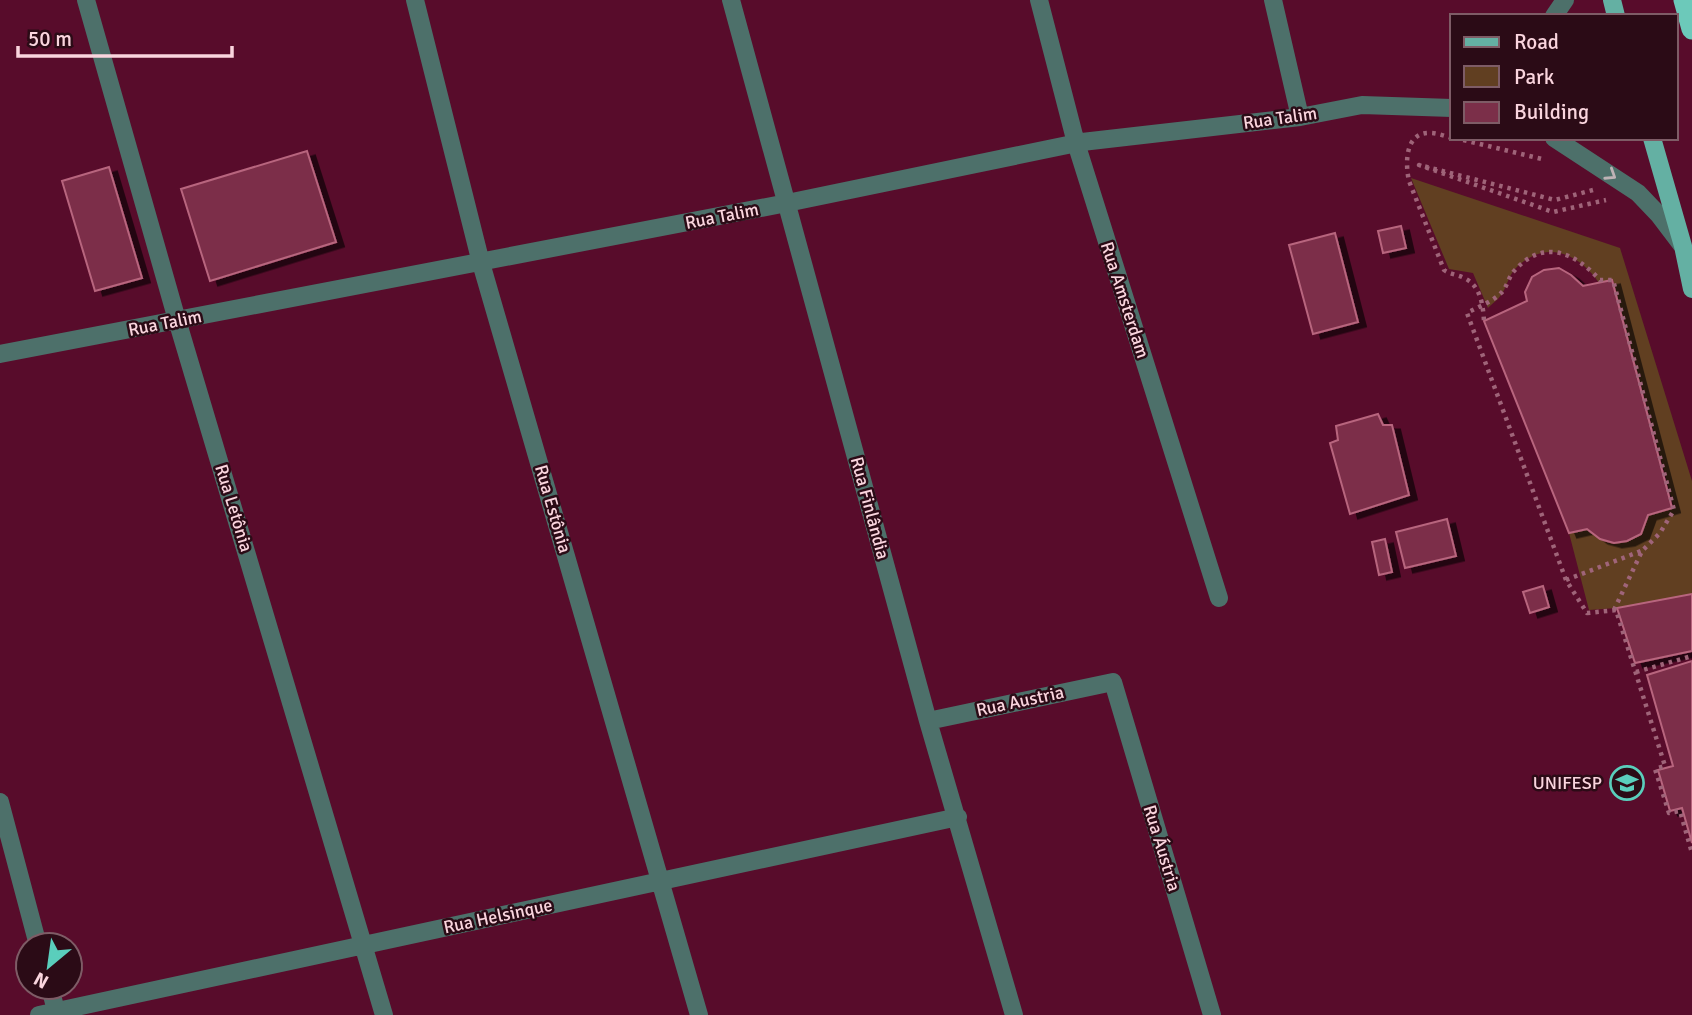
<svg xmlns="http://www.w3.org/2000/svg" width="1692" height="1015" viewBox="0 0 1692 1015" font-family="Signika,sans-serif">
<defs>
<filter id="shadow"><feDropShadow dx="8" dy="4.5" stdDeviation="0" flood-color="#0009"/></filter>
</defs>
<rect width="100%" height="100%" fill="#580c2b"/>
<path fill="#613f21" d="M1411,178L1620,248L1692,481V594L1617,608L1589,610L1569,533L1587,529C1606,544 1620,545 1641,534L1648,515L1674,508L1613,280L1599,283C1579,253 1545,239 1516,268C1509,275 1508,283 1503,292C1500,298 1493,303 1488,308L1473,273L1449,269Z"/>
<path fill="#7b2f49" stroke="#b8657e" stroke-width="2" filter="url(#shadow)" d="M307,151L336,242L210,281L181,189Z
M109,167L142,278L95,291L62,181Z
M1401,226L1406,248L1383,253L1378,231Z
M1335,233L1358,322L1313,334L1289,245Z
M1559,268L1571,275L1583,286L1612,280L1672,508L1648,515L1641,534L1627,541L1614,543L1600,539L1587,529L1569,533L1484,321L1527,301L1525,292L1532,277L1544,270Z
M1378,414L1383,425H1392L1409,495L1350,514L1330,443L1338,440L1336,426Z
M1447,519L1456,556L1405,568L1396,532Z
M1385,539L1392,572L1379,575L1372,542Z
M1543,586L1549,607L1530,613L1523,592Z
M1692,594V651L1635,663L1617,608Z
M1692,661V843L1682,808L1670,811L1658,770L1673,766L1647,675Z"/>
<g fill="none" stroke-linecap="round" stroke-linejoin="round">
<path stroke="#9f6479" stroke-width="4.5" stroke-dasharray="3.5 5" stroke-linecap="butt" d="M1452,138C1445,136 1437,133 1430,133C1405,132 1405,163 1409,181L1444,270C1451,275 1458,274 1466,279C1481,287 1483,306 1484,321
M1455,138L1542,159
M1593,190L1555,200L1419,165L1553,212L1606,200
M1566,580L1641,551
M1614,610L1642,551L1660,533L1674,510L1613,280H1600C1575,253 1544,238 1515,270C1508,277 1507,288 1501,293C1492,302 1478,307 1467,313L1566,580L1587,613L1616,610L1665,766L1655,769L1669,813L1680,811L1692,853
M1636,672L1692,656"/>
<path stroke="#4d706a" stroke-width="18" d="M86,0L177,320L384,1015
M415,0L481,263L699,1015
M731,0L928,721L1014,1015
M1039,0L1076,143L1219,598
M1273,0L1300,117
M1554,16L1565,0
M1554,138L1638,193L1659,215L1681,244
M0,354L787,203L1082,142L1300,117L1362,105L1452,108
M928,721L1113,682L1212,1015
M0,802L38,945
M50,987L57,1015
M39,1015L958,817"/>
<path stroke="#64b0a3" stroke-width="18" d="M1612,0L1616,16
M1652,138L1683,246L1692,289"/>
<path stroke="#6cc9ba" stroke-width="21" d="M1684,0L1692,29"/>
</g>
<defs><path id="oneway-chevron" d="M-2-3.5L2.5 0L-2 3.5" fill="none" stroke-width="1.6" stroke-linecap="round" stroke-linejoin="round" transform="scale(1.75)"/></defs>
<use stroke="#bdb2b5" href="#oneway-chevron" transform="translate(1611 175) rotate(33)"/>
<defs>
<g id="university-ring" transform="scale(1.75)"><circle r="9.5" fill="#2b0b16" stroke="#5acebc" stroke-width="1.5"/><path d="M0-5L7-2L0 1L-7-2ZM-4 1L0 2.5L4 1V4Q0 6-4 4Z" fill="#5acebc"/></g>
</defs>
<g fill-rule="evenodd">
<use href="#university-ring" x="1627" y="783"/>
</g>
<g text-anchor="middle" stroke-width="5" stroke-linejoin="round" paint-order="stroke">
<g font-size="18" fill="#fad5de" stroke="#2b0b16">
<text transform="translate(1280 118) rotate(-8)" y="6">Rua Talim</text>
<text transform="translate(722 216) rotate(-11)" y="6">Rua Talim</text>
<text transform="translate(1125 300) rotate(72)" y="6">Rua Amsterdam</text>
<text transform="translate(165 323) rotate(-11)" y="6">Rua Talim</text>
<text transform="translate(234 508) rotate(73)" y="6">Rua Letônia</text>
<text transform="translate(870 508) rotate(75)" y="6">Rua Finlândia</text>
<text transform="translate(553 509) rotate(74)" y="6">Rua Estônia</text>
<text transform="translate(1020 701) rotate(-12)" y="6">Rua Austria</text>
<text transform="translate(1162 848) rotate(73)" y="6">Rua Áustria</text>
<text transform="translate(498 916) rotate(-12)" y="6">Rua Helsinque</text>
</g>
<g font-size="18" fill="#fad5de" stroke="#2b0b16" text-anchor="end">
<text x="1602" y="789">UNIFESP</text>
</g>
</g>
<rect x="1450" y="14" width="228" height="126" fill="#2b0b16" stroke="#7e5c66" stroke-width="2"/>
<rect x="1464" y="37" width="35" height="10" fill="#64b0a3" stroke="#7e5c66" stroke-width="2"/>
<text x="1514" y="49" font-size="21" fill="#fad5de">Road</text>
<rect x="1464" y="66" width="35" height="21" fill="#613f21" stroke="#7e5c66" stroke-width="2"/>
<text x="1514" y="84" font-size="21" fill="#fad5de">Park</text>
<rect x="1464" y="102" width="35" height="21" fill="#7b2f49" stroke="#7e5c66" stroke-width="2"/>
<text x="1514" y="119" font-size="21" fill="#fad5de">Building</text>
<g transform="translate(49 966) rotate(209)"><circle r="33" fill="#2b0b16" stroke="#7e5c66" stroke-width="2"/>
<path d="M0-5L12 26L0 18L-12 26Z" fill="#5acebc"/>
<text y="-10" font-size="19" font-weight="bold" text-anchor="middle" fill="#fad5de">N</text>
</g>
<path d="M18 46v10h214v-10" fill="none" stroke="#fad5de" stroke-width="3.5"/>
<text x="28" y="46" font-size="21" fill="#fad5de" stroke="#2b0b16" stroke-width="5" paint-order="stroke">50 m</text>
</svg>
